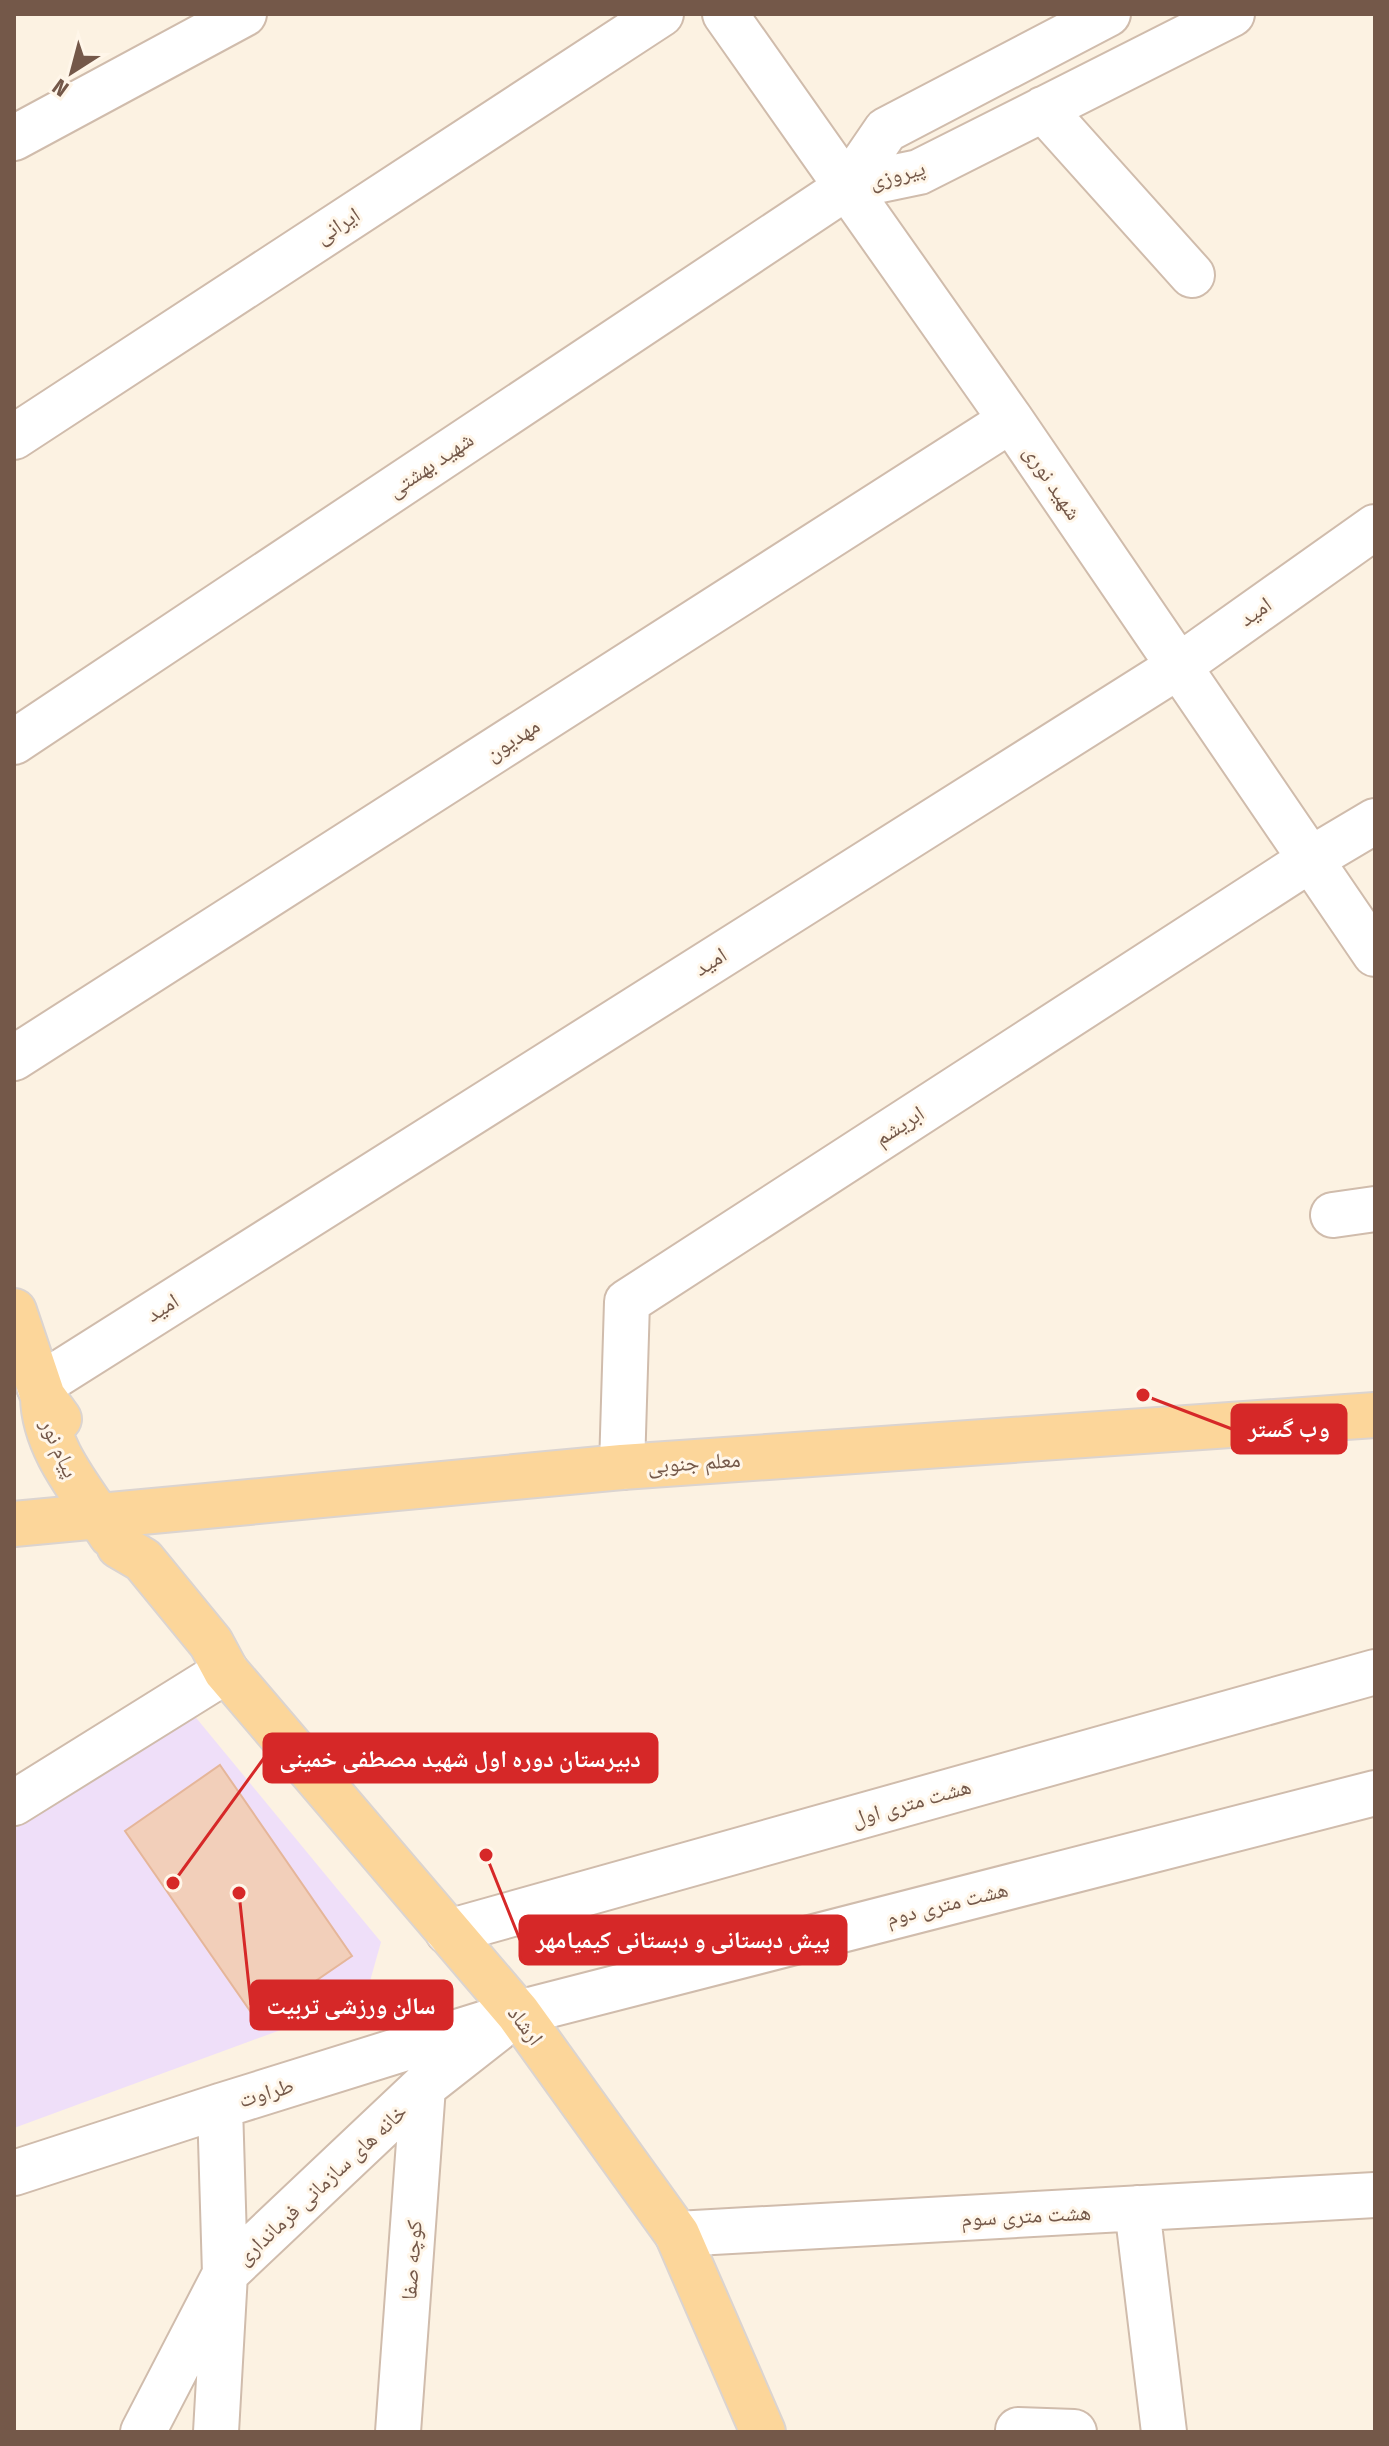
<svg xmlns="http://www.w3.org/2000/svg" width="1389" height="2446" viewBox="0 0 1389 2446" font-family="'Fira Sans Condensed','Noto Naskh Arabic',sans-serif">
<rect width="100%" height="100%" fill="#fcf2e2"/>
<path fill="#efdff9" d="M188,1708L381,1942L365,1999L14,2128V1825Z"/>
<path fill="#f2cfba" stroke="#e5b69a" stroke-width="2" d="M220,1765L352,1956L257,2021L125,1831Z"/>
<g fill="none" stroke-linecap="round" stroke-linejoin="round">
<g stroke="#d0bcac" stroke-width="48">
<path id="minor" d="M725,14L1011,420L1375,954
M1043,109L1192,275
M14,138L244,14
M847,187L919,172L1232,14
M14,437L661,14
M14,742L847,187L886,130L1108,14
M14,1058L1011,420
M1333,1215L1375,1209
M39,1386L1179,666L1375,527
M622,1467L627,1302L1311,859L1375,821
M14,1803L226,1671
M448,1932L1375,1672
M14,2173L220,2106L518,2013L1375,1793
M1137,2208L1164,2432
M677,2234L1375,2195
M1018,2430L1074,2432
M143,2432L225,2274L423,2087L497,2029
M216,2432L225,2274L220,2106
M398,2432L423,2087"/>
</g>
<g stroke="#dbd4d0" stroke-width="48">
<path id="major" d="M14,1311L43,1397L59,1419
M43,1397C44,1449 84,1493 111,1535
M14,1524L622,1467L1375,1415
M119,1546L143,1560L211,1643L226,1671L518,2013L677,2234L763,2432"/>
</g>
<use href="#minor" stroke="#fff" stroke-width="44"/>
<use href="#major" stroke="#fcd69a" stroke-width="44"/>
</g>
<g text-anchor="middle" stroke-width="6" stroke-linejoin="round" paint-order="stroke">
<g font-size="22" fill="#745849" stroke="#fff6e9">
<text transform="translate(897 174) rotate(-15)" y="8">پیروزی</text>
<text transform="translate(337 225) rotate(-33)" y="8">ایرانی</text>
<text transform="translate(430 464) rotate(-34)" y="8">شهید بهشتی</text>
<text transform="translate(1053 482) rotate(56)" y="8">شهید نوری</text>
<text transform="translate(1255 611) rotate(-35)" y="8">امید</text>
<text transform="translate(512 739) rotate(-33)" y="8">مهدیون</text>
<text transform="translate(710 961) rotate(-32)" y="8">امید</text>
<text transform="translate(899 1125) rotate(-33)" y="8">ابریشم</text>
<text transform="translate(162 1307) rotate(-32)" y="8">امید</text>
<text transform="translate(60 1448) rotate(66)" y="8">پیام نور</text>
<text transform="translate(694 1462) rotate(-4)" y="8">معلم جنوبی</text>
<text transform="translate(911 1802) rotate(-16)" y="8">هشت متری اول</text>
<text transform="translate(947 1903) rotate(-14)" y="8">هشت متری دوم</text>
<text transform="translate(526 2025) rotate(53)" y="8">ارشاد</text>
<text transform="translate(266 2092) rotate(-17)" y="8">طراوت</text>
<text transform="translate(321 2184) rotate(-43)" y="8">خانه های سازمانی فرمانداری</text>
<text transform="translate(1026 2215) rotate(-3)" y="8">هشت متری سوم</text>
<text transform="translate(411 2260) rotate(-86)" y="8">کوچه صفا</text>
</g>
</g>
<path fill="none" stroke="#d62828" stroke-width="3" d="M1143 1395L1232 1429M173 1883L264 1758M486 1855L520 1940M239 1893L251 2005"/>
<g fill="#d62828" stroke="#fff6e9" stroke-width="3">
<circle cx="1143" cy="1395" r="8"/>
<circle cx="173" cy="1883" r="8"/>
<circle cx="486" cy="1855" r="8"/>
<circle cx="239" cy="1893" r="8"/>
</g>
<g fill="#d62828" stroke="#d62828" stroke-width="3">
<rect x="1232" y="1405" width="114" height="48" rx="8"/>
<rect x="264" y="1734" width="393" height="48" rx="8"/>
<rect x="520" y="1916" width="326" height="48" rx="8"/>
<rect x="251" y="1981" width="201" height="48" rx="8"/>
</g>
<g font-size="24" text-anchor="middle" font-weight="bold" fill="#fff">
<text x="1289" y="1437">وب گستر</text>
<text x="460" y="1767">دبیرستان دوره اول شهید مصطفی خمینی</text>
<text x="683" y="1948">پیش دبستانی و دبستانی کیمیامهر</text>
<text x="351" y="2014">سالن ورزشی تربیت</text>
</g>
<rect width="1389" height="2446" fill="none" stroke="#745849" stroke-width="32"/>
<g transform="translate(72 72) rotate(216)" stroke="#fff6e9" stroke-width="6" paint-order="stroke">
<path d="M0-6L14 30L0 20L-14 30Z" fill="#745849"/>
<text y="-12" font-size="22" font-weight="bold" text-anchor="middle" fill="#745849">N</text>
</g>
</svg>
